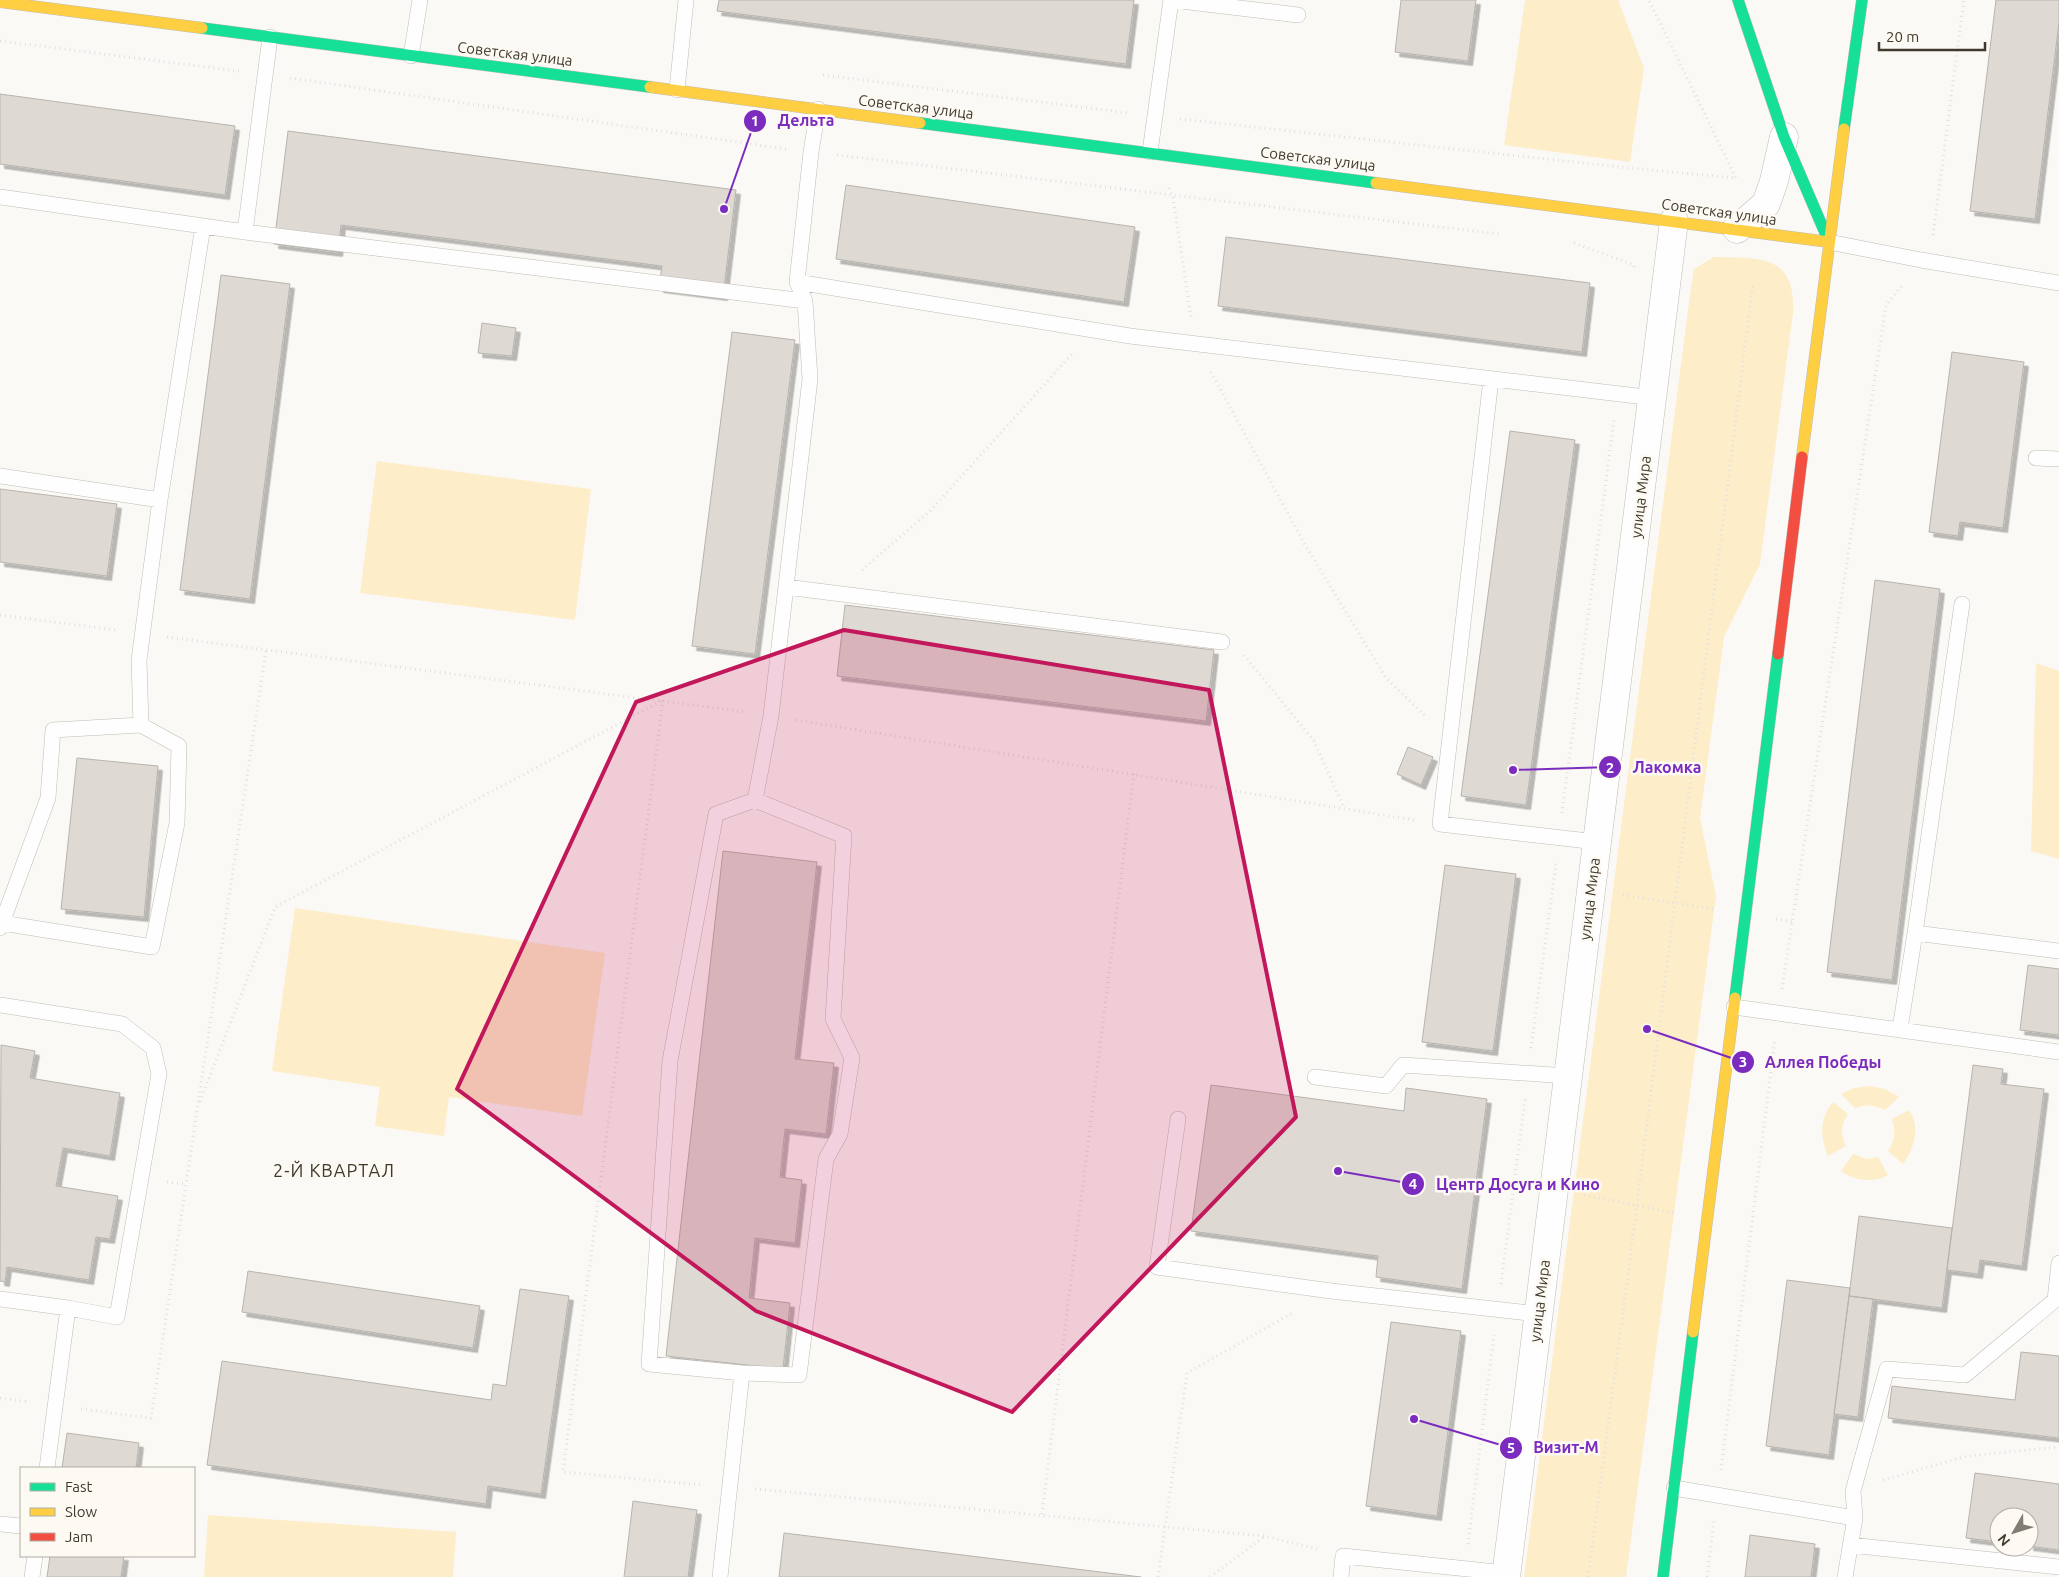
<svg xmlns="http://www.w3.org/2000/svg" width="2059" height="1577" viewBox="0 0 2059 1577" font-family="Ubuntu,sans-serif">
<defs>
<filter id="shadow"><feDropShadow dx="4.5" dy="4.5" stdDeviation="0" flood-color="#0004"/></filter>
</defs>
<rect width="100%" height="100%" fill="#fbf9f6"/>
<path fill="#fdedc9" d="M1525,0H1618L1644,68L1630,162L1504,145Z
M1714,257C1760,258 1796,254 1793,313L1760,564L1724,637L1700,818L1716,896L1626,1577H1524L1690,295L1694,269Z
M377,461L591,489L575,620L360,593Z
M2036,663L2059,671V859L2031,851Z
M295,908L605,953L582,1116L449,1097L444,1136L375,1126L380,1087L272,1071Z
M1870,1086L1885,1089L1899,1097L1885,1110C1874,1105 1867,1104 1855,1108L1841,1094L1854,1088Z
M1833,1102L1848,1114C1841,1124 1840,1135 1846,1146L1828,1156C1820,1138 1819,1118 1833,1102Z
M1909,1110C1921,1127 1914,1149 1903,1164L1888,1151C1895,1140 1896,1132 1892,1119Z
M1853,1154L1867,1159L1878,1157L1888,1175C1874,1184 1853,1180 1841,1171Z
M208,1515L456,1532L453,1577H204Z"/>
<path fill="#dedad3" stroke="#b7b4ad" filter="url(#shadow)" d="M719,0H1134L1126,64L717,11Z
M1401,0H1476L1468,61L1395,52Z
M1996,0H2059V22L2035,219L1970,211Z
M0,94L235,126L225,195L0,164Z
M288,131L736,190L723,296L659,288L662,266L341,225L338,252L274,244Z
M846,185L1135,227L1124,302L836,259Z
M1226,237L1590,283L1582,352L1218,306Z
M221,275L290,284L250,599L180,590Z
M482,323L516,328L512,356L478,353Z
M732,332L795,340L755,654L692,646Z
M1952,352L2024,362L2003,528L1960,522L1958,536L1929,532Z
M1510,431L1575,440L1526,805L1461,796Z
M0,489L117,504L107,576L0,562Z
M1875,580L1940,589L1892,980L1827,972Z
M845,605L1214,650L1206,721L837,676Z
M1408,747L1433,757L1421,785L1397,774Z
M77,758L158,766L144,917L61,909Z
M723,851L817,862L795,1059L834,1063L826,1134L785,1129L780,1177L802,1180L795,1243L755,1238L749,1298L790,1303L783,1369L666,1356Z
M1445,865L1516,874L1493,1051L1422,1042Z
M2028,965L2059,969V1035L2020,1030Z
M1,1045L35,1051L30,1078L120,1093L110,1156L63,1148L56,1186L118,1196L110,1239L96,1237L89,1280L7,1267L5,1282L0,1281Z
M1973,1065L2003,1069L2001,1084L2044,1089L2022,1266L1980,1260L1978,1274L1947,1270Z
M1211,1085L1404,1111L1406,1088L1487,1099L1462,1289L1376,1277L1378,1256L1191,1231Z
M1859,1216L1952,1228L1942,1308L1849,1296Z
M248,1271L480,1306L473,1348L242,1312Z
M1787,1280L1850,1288L1829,1455L1766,1446Z
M520,1289L569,1296L541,1494L488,1486L486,1504L207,1465L222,1361L491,1400L493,1384L506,1386Z
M1849,1296L1873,1299L1858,1417L1834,1414Z
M1391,1322L1461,1331L1437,1516L1366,1506Z
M2021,1352L2059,1356V1438L1888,1418L1892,1386L2015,1400Z
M67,1433L139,1443L136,1468H62Z
M1975,1473L2059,1484V1550L2029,1546V1517H1999V1542L1966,1538Z
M633,1501L697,1510L688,1577H624Z
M784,1533L1141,1577H779Z
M1750,1535L1815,1544L1811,1577H1745Z
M50,1556H124L121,1577H47Z"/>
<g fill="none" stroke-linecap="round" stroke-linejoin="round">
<g stroke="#c0bcb5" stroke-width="16">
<path id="lane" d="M1173,0L1298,15
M411,56L420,0
M677,90L686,0
M1150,152L1171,0
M0,197L245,232L270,37
M245,232L805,301
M1829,242L1921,260L2059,283
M797,282L811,152L818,109
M1491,379L1440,824L1597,842
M2036,458L2059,459
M0,476L160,500L203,226
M786,587L1222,642
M141,725L139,660L160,500
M755,800L716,814L670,1061L649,1364L742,1373L799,1375L826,1159L840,1134L852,1058L833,1019L844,836L755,800L771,716L810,379L805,301L797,282L1130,336L1654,398
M0,928L2,923L48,798L53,730L141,725L179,746L177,823L152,947L2,923
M1915,933L1962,604
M0,1005L122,1024L153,1048L159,1074L117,1317L68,1308
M1734,1007L2059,1052
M1900,1029L1915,933L2059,951
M1315,1077L1386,1086L1403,1065L1568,1076
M1178,1119L1157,1267L1331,1291L1538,1314
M0,1299L68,1308L47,1468
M1674,1488L1855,1518L1845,1577
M1855,1518L1853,1491L1887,1369L1965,1375L2055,1300L2059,1263
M0,1524L21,1526
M1850,1545L2059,1567
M32,1577L35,1556
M720,1577L742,1373
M1341,1577L1343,1556L1506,1573"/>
</g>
<g stroke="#c0bcb5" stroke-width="29">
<path id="street" d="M1737,229L1766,204L1774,181L1784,137
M1506,1577L1674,221"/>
</g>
<g stroke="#c0bcb5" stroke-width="12">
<path id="fast" d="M1738,0L1784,137L1829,242
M202,28L650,87
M920,123L1376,183
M1844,129L1862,0
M1735,998L1778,654
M1663,1577L1693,1332"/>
</g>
<g stroke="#c0bcb5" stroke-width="12">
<path id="slow" d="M0,2L202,28
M650,87L920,123
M1376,183L1829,242
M1802,457L1844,129
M1693,1332L1735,998"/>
</g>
<g stroke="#c0bcb5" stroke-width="12">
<path id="jam" d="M1778,654L1802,457"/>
</g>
<path stroke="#e2e0df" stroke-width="3" stroke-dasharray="1 4" stroke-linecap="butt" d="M0,41L239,71
M823,75L1129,113
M290,78L786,149
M1180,119L1629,168L1736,178L1649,0
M837,155L1499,234
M1169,188L1173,197L1191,317
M1933,235L1964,0
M1574,243L1634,265V267
M1211,372L1304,543L1386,678L1426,717
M862,570L930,511L1072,354
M0,615L116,630
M167,637L746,712
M1244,655L1314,741L1344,808
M663,700L563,1472L704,1485
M796,720L1414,820
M1562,813L1614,420
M1623,895L1713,909
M1776,919L1792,922
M1782,989L1886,305L1903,284
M1531,1048L1556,864
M200,1102L275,907L663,700
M167,1182L186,1184
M1584,1195L1674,1213
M1501,1284L1525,1099
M0,1398L30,1402
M81,1409L151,1418L266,650
M1721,1470L1775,1039
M1883,1480L1967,1456L2059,1447
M755,1489L1265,1536L1317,1549
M1042,1514L1134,773
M1468,1544L1494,1335
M1158,1577L1187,1373L1294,1312
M1210,1577L1265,1536
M1588,1577L1627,1283L1753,283
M1707,1577L1714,1521"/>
<use href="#lane" stroke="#fefefe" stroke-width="15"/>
<use href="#street" stroke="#fefefe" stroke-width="28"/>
<use href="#fast" stroke="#16e098" stroke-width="11"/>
<use href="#slow" stroke="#ffcf43" stroke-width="11"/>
<use href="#jam" stroke="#f24e42" stroke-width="11"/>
</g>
<path fill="#c2185b" fill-opacity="0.2" stroke="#c2185b" stroke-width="4" stroke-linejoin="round" d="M844,630L1209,690L1296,1117L1012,1412L756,1311L457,1089L636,702Z"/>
<g text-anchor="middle" stroke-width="5" stroke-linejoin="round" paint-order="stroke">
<g font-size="15" fill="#403a2d" stroke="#fdfaf4">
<text transform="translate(515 54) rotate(7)" y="5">Советская улица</text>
<text transform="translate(916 107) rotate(7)" y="5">Советская улица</text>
<text transform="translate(1318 159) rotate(7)" y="5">Советская улица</text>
<text transform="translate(1719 212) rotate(8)" y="5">Советская улица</text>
<text transform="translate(1641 497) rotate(-83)" y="5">улица Мира</text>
<text transform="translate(1590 899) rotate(-83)" y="5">улица Мира</text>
<text transform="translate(1540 1301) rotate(-83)" y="5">улица Мира</text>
</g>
<g font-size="18" letter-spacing="1" fill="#403a2d" stroke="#fdfaf4">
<text x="334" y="1177">2-Й КВАРТАЛ</text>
</g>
</g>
<path fill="none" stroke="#7b2cbf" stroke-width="2" d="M724 209L755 121M1513 770L1610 767M1647 1029L1743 1062M1338 1171L1413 1184M1414 1419L1511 1448"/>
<g fill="#7b2cbf" stroke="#fdfaf4" stroke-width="2">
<circle cx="724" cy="209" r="5"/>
<circle cx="1513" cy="770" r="5"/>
<circle cx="1647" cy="1029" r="5"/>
<circle cx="1338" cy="1171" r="5"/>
<circle cx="1414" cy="1419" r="5"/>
<circle cx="755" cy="121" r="12"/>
<circle cx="1610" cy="767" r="12"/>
<circle cx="1743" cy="1062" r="12"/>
<circle cx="1413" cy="1184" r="12"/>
<circle cx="1511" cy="1448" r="12"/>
</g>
<g font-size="15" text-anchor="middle" font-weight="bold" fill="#fff">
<text x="755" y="126">1</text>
<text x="1610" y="773">2</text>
<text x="1743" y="1067">3</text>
<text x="1413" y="1189">4</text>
<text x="1511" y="1453">5</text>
</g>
<g font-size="16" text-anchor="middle" font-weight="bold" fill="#7b2cbf" stroke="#fdfaf4" stroke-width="5" stroke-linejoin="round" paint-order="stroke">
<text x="806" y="126">Дельта</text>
<text x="1667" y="773">Лакомка</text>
<text x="1823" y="1068">Аллея Победы</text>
<text x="1518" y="1190">Центр Досуга и Кино</text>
<text x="1566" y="1453">Визит-М</text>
</g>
<rect x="20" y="1467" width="175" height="90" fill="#fdfaf4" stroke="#b1ada4"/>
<rect x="30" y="1483" width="25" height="8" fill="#16e098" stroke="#b1ada4"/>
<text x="65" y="1492" font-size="15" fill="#403a2d">Fast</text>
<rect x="30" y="1508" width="25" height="8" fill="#ffcf43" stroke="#b1ada4"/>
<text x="65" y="1517" font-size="15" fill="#403a2d">Slow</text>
<rect x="30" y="1533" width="25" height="8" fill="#f24e42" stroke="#b1ada4"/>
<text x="65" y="1542" font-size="15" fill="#403a2d">Jam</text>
<g transform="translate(2014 1532) rotate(231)"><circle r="24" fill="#fdfaf4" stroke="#b1ada4"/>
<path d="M0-4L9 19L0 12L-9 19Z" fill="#817d73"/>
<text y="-8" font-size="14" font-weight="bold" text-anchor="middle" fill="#403a2d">N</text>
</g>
<path d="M1879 42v8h106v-8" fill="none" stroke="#403a2d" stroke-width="2.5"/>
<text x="1886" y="42" font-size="15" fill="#403a2d" stroke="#fdfaf4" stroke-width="4" paint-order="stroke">20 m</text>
</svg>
